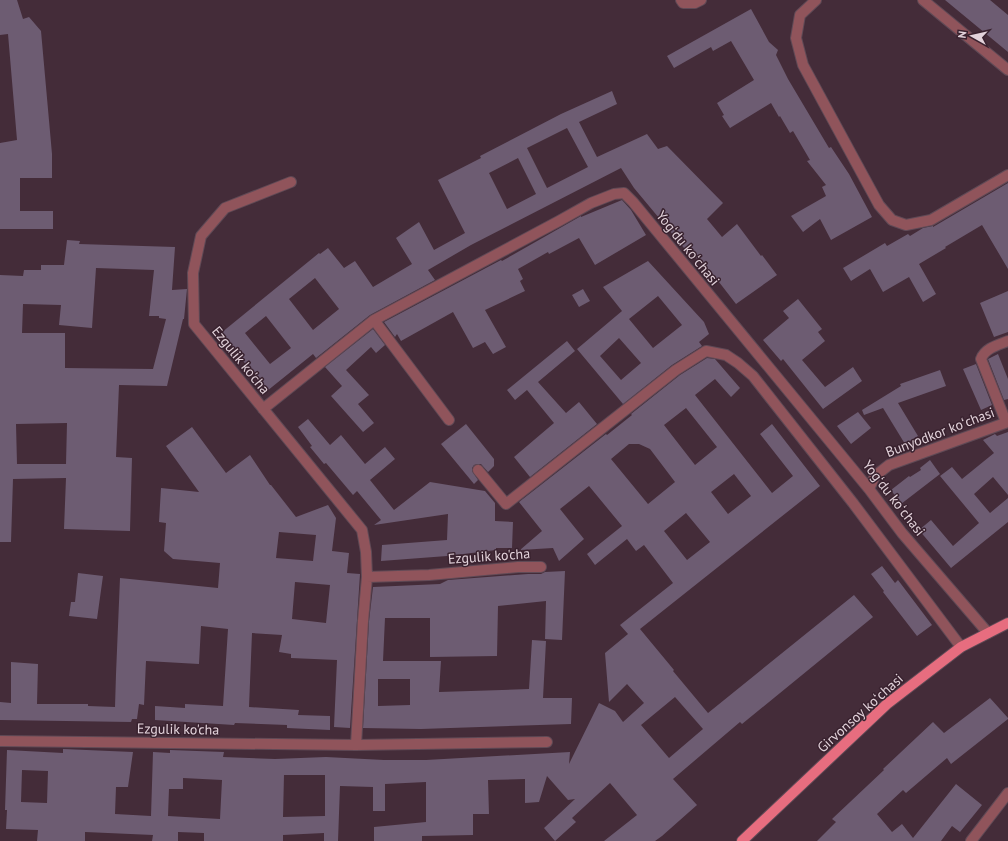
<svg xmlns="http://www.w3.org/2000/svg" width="1008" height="841" viewBox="0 0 1008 841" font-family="'PT Sans',sans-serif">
<rect width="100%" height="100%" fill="#442c39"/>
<path fill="#6d5c72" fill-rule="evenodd" d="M0,0H17L23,19L29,17L41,31L52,154V178H20V211H53V229H0V143L17,140L8,34L0,35Z
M945,0H990L1008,15V52Z
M751,9L769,42L778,50L776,55L788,79L829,148L831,147L849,174L872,217L831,240L820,219L803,232L791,216L826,196L822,187L826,185L807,161L810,160L793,131L790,133L780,116L779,117L771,103L730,128L722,116L724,115L717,103L754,80L731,41L713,51L711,47L674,68L667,56Z
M612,91L617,104L579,122L597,157L647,134L658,149L667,146L723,203L707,219L722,237L737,224L761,256L762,255L777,275L736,304L712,273L711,275L691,252L689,254L634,188L621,168L471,245L428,270L435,280L370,315L316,358L313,354L267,391L221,333L319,253L320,254L328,248L344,268L355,261L373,287L412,264L396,238L419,222L434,250L465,233L438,180L481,158L480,156L561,114ZM567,128L588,167L547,188L527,148ZM518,158L536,194L507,209L489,173ZM315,278L339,309L313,330L289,299ZM266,316L291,348L270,364L245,333Z
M1008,183V269L982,225L945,247L946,248L919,264L936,294L923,302L909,277L883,292L870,269L851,281L843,268L885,243L887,246L908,234L910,236L923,228L933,226V227Z
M622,200L631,210L646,235L595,265L579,238L549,254L548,252L518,269L523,279L520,281L525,291L485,310L506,347L493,354L485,342L473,348L453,312L401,341L397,334L395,337L384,322L501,260L502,261L581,216V217Z
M67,240L80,241L79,244L175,247L172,290L187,289L184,319H183L167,386L119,385L116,457L132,458L130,531L64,529L66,478L13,479L11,542H0V275L23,276L24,270H41V265H64ZM96,268L154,270L149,316H159V318L166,319L153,369L65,368V333H22L23,304L61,305L59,325L92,328ZM67,423L66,464H17L16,424Z
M648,261L704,322L709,334L699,342L702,346L672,365L623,404L577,349L622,311L603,287ZM658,296L682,325L653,348L629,319ZM619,338L641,363L621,380L600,356Z
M583,289L590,301L579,307L572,295Z
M1008,291V332L994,337L980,303Z
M798,299L822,329L818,332L825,341L802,360L825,387L853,367L862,381L823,409L783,359L781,361L763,340L789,318L783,311Z
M373,329L385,345L376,353L371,347L346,370L369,395L358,404L374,423L363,432L331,396L342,386L325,367Z
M567,341L575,351L538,382L566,413L579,402L597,424L530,477L514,457L554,423L527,390L515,400L507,390Z
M998,354L1008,379V399L1004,400L988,359Z
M707,358L715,359L740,388L731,397L715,379L695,395L772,493L793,476L760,434L772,424L820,486L640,629L674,670L673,671L708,713L854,595L873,617L742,724L740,722L673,779L697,805L662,836L655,841H604L637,815L610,783L572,818L576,822L555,841L544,828L575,799L568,800L547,776L539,802L525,803V779L488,780L489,814H473V835L422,836V841H374V827L426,822V782L385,784V811H373V787L340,786L338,841H324V833L283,835V841H204V833L178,832V841H152L153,835L85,832V841H37L38,830L6,829L7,810H5L7,750L63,753V749L133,752L128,787H116L115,814L151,816L153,752L170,753V750L224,752L223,757L275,759L326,757L384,760H426L570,752L569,764L599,703L615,711L623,722L644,703L627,684L609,702L605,653L628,634L620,625L673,583L644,545L636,551L627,539L595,565L587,554L622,526L589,486L560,509L584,539L559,561L553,548L520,550L542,531L519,502L606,434L607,435L632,415L631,414L680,375ZM686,408L717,447L695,465L664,425ZM629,444H639L650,449L675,482L648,504L611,459ZM734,474L751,496L728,514L711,492ZM686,513L710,542L687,560L664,531ZM675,697L703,729L669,758L641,725ZM22,770L48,771L47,803L21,802ZM284,775H325V816L283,817ZM183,778L222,780L220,819L168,816L169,789H183Z
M976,364L992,405L981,410L963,369Z
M940,370L946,386L898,403L918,436L905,444L883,408L864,415L862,410L901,386L900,384Z
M858,412L871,428L851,444L837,426Z
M308,419L330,445L341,435L365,464L385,447L395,459L370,480L394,510L430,482L485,491L495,503V521L513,522L512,548H496V550L447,556L381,561L382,545L447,540L448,514L374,525L381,520L357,491L353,495L326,463L324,464L310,447L312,446L298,427Z
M466,424L494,459V466L488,472L481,464H477L474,465L472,468V471L478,480L474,484L441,444Z
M192,427L226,473L250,455L270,485H271L296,517L328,505L336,518L332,551L349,553L347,573L360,574L357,620L350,728L334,727L337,660L291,658V654L279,652L282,635L252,633L249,707L299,710L298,715L330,716V730L287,728V725L235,723L234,725L155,720V706L185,708V704L223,706L228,629L201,626L199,664L146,661L144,705L139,704L137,719H132L131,722L0,720V702L11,703V662L38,664L37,704H88V706L115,707L116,674L120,578L218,588L220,563L173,559L164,551L166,523L159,522L161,488L199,492L166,446ZM279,532L316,535L313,561L276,558ZM295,582L330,585L326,623L292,619Z
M1008,432V495L993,477L974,494L990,513L1008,498V522L951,568L919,530L931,520L953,546L979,523L940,476L952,467L962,479L994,453L983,440L995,434L997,436Z
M930,460L940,474L901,504L891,490L909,476L910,477L921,470L920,468Z
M882,566L895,583L898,580L932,625L917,636L883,592L884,591L871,574Z
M565,571L562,640L545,639L546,601L498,606L497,656L430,657V618H385L383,661H441L439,692L529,689L532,640L546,641L543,698H572L571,724L421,729L363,728L369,621L373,587L440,584L448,580L528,574H541L545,572ZM378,679H410V705L378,706Z
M78,573L103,576L97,619L69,616L71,602H75Z
M990,698L1008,718V719L951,764L947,758L906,793L903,790L877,814L892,832L902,824L913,838L956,784L982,805L960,832L952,826L941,841H817L836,822L832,819L884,770L883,769L933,722L944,733Z"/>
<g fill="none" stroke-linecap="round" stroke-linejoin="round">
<g stroke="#604a56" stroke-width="12">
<path id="minor" d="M681,0L683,3H695L701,0
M816,0L800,15L796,38L803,65L879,205L892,220L906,225L931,220L1008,175
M923,0L1008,70
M291,182L225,208L201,236L193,273L194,324L362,530L366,552L367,577L363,621L356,745
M263,409L374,320
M449,420L374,320L559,221L591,203L614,194L624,193L633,202L869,489L902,533L988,633
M1006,422L981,359C985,348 998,345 1008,341
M478,470L506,504L676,370L706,351L726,355L738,363L753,376L853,503L961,647
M869,489L875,476L889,465L1008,422
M367,577L429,575L518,567H541
M0,741L356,745L547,742
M971,841L1008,793"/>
</g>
<g stroke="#604a56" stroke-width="12">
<path id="major" d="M742,841L887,704L961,647L1008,623"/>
</g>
<use href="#minor" stroke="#90545b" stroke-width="10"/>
<use href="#major" stroke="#e76d7f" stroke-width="10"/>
</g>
<g text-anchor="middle" stroke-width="3" stroke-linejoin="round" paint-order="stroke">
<g font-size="14" fill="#e2d2da" stroke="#39222f">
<text transform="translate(688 248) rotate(51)" y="5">Yogʻdu koʻchasi</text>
<text transform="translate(241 360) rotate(51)" y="5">Ezgulik ko'cha</text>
<text transform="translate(940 432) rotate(-21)" y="5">Bunyodkor koʻchasi</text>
<text transform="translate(894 498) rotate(52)" y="5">Yogʻdu koʻchasi</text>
<text transform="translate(489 556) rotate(-4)" y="5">Ezgulik ko'cha</text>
<text transform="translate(860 713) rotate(-42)" y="5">Girvonsoy koʻchasi</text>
<text transform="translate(178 729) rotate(1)" y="5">Ezgulik ko'cha</text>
</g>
</g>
<g transform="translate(972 36) rotate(278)" stroke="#39222f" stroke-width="3" paint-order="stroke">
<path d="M0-3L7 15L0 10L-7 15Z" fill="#e2d2da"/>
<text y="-6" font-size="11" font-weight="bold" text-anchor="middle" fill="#e2d2da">N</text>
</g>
</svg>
